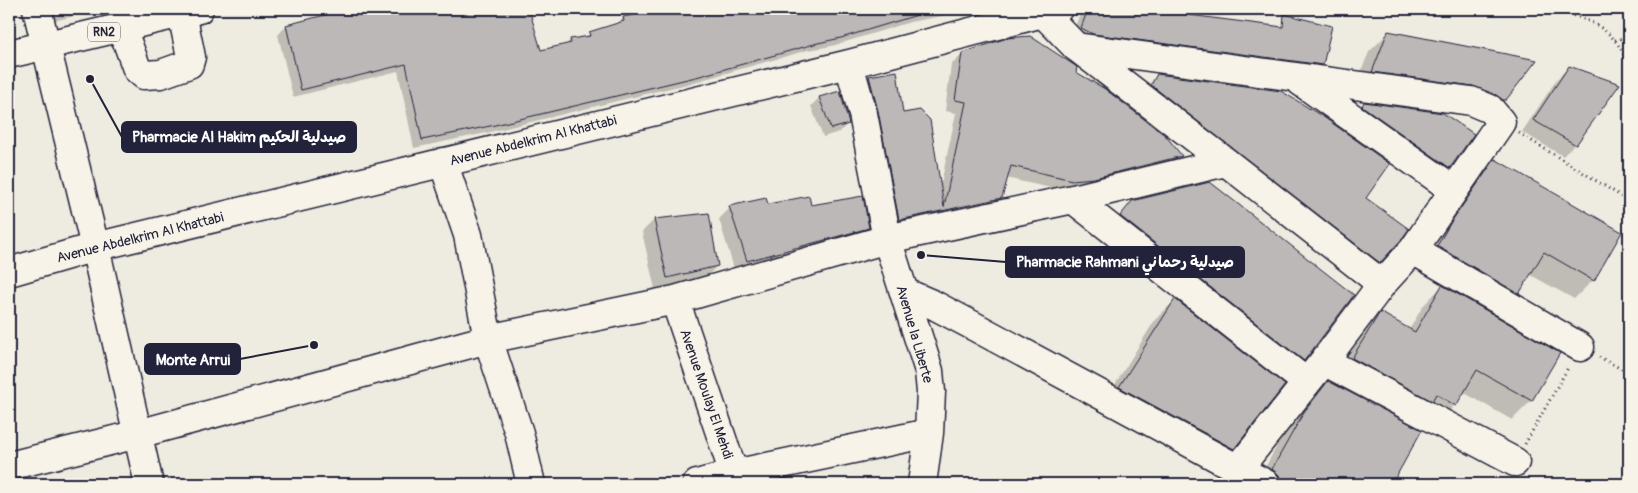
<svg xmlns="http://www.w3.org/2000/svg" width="1638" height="493" viewBox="0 0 1638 493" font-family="Pangolin,'Playpen Sans Arabic',sans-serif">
<rect width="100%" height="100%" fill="#eeebe1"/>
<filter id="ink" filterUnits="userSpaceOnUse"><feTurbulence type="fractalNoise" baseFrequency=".02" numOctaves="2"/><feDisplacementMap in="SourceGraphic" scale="10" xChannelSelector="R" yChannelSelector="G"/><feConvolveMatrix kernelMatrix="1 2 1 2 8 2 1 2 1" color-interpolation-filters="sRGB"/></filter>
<g filter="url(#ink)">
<path fill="#d1cdc9" stroke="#7a7882" d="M1591,9H1629V17Z"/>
<path fill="#0003" fill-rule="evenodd" d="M42,9H101L46,23Z
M353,9H529L540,51L566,45L570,40L585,38L590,33L617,24L623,18L668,9H979L910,22L832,46L808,50L691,83L486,133L414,148L398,71L293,97L278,35L286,26Z
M1082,9H1189L1188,16L1256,55L1244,67L1070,39Z
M1388,33L1505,99L1485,119L1453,105L1353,91L1369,52Z
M1271,41L1322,64L1310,76L1268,71Z
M963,54L1074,72L1180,156L1170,166L1060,190L1006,178L1001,198L989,209L889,231L858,88L869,77L896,72L902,114L940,188L956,113L945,111L951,65ZM994,199V201L945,212L944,209Z
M1569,67L1575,144L1563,156L1522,132L1557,79Z
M1158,75L1365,198L1379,262L1360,281L1138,95Z
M839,92L848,124L839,132L823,137L811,106L819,98Z
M1364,103L1449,167L1430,187L1345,123Z
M1495,161L1593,280L1574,299L1529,274L1518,293L1499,312L1419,266L1475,180Z
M1133,202L1303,360L1284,379L1113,222Z
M768,206H811L868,228L856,239L735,272L719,219L730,208Z
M708,214L717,266L705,278L655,289L642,232L654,220Z
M1442,286L1531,401L1512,420L1463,392L1455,405L1436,424L1334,378L1361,333L1381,314L1409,330L1423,306Z
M1175,300L1233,448L1213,468L1101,407L1155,320Z
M1328,382L1420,431L1390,484H1256L1284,433L1309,402Z"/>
<path fill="#bbb8b7" stroke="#22223b" d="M348,9H529L541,50L571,43L570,39L590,36L589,32L624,21L623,17L664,9H923L924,13L841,38L818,43L700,76L495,125L422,140L406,64L301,90L286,25Z
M1088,9H1190L1189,15L1283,27L1284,14L1332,26L1323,65L1093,34L1081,28Z
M1388,31L1537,60L1506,100H1503L1496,95L1473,86L1372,72Z
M1030,36L1074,65L1077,67L1076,72L1105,89L1166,136L1182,156L1094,178L1072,180L1011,166L1002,198L899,220L878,111L869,76L897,71L903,113L920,110L930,120L944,207L966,102L955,100L962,53L1007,38Z
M1569,66L1620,84L1576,145L1533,120Z
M1157,74L1281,91L1325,118L1390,164L1366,198L1409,229L1401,240L1380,263L1151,85Z
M840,91L849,124L831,129L819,97Z
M1364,102L1443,113L1474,134L1450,168L1362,106Z
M1495,159L1622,232L1594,281L1544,252L1519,294L1437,246L1451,222Z
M1210,182L1354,295L1304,361L1120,216L1132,201Z
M809,196L811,205L863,196L869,228L747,261L729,206L766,198L768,204Z
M709,213L718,266L667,278L654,219Z
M1442,285L1560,353L1532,401L1477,370L1456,406L1436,394L1432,401L1352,358L1380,312L1415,332Z
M1175,299L1285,385L1234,449L1119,387Z
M1328,381L1422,430L1392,484H1282L1279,475L1272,469L1304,412Z"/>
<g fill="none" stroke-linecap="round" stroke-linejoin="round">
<g stroke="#22223b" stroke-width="31">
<path id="minor" d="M37,9L95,247L149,484
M1043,13L1076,47L1226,162L1382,284
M122,28L137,69L144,75L161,74L189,64L191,57L182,13
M1076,47L1471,101L1490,109L1501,122L1413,250L1382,284L1324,361L1238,469
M1300,81L1454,190
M443,162L468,235L488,339L519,433L531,484
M1073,199L1306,382
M1413,250L1580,347
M9,272L95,247L849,64L1058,9
M904,292L932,304L968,323L1266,484
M675,300L734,474L743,484
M1324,361L1515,462
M9,466L138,434L488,339L675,300L887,239L1073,199L1226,162
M697,484L734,474L929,433L931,392L929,371L887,239L863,114L849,64
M922,484L929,433"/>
</g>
<g stroke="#22223b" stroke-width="31">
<path id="major" d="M9,54L199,9"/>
</g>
<path stroke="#22223b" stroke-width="3" stroke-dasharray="1 4" stroke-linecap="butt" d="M1544,9C1584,16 1619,26 1629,71
M1615,40L1629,36
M1519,133L1629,201
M1599,357L1629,373
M1525,444L1569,366"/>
<use href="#minor" stroke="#f7f3e8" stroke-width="28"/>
<use href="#major" stroke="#f7f3e8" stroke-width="28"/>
</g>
</g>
<g text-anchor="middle" stroke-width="4" stroke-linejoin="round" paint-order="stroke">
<rect fill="#f7f3e8" stroke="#62616f" stroke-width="1" x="88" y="22.5" width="32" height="19" rx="4"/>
<g font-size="12" font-weight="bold" fill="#22223b">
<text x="104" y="36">RN2</text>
</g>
<g font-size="14" fill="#22223b" stroke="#f7f3e8">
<text transform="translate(533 140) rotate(-14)" y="5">Avenue Abdelkrim Al Khattabi</text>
<text transform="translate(140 237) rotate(-14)" y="5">Avenue Abdelkrim Al Khattabi</text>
<text transform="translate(915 334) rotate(74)" y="5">Avenue la Liberte</text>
<text transform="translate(707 394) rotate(71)" y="5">Avenue Moulay El Mehdi</text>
</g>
</g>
<path fill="none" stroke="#22223b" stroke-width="2" d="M90 79L122 137M921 255L1006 262M314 345L240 359"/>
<g fill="#22223b" stroke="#f7f3e8" stroke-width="2">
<circle cx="90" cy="79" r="5"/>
<circle cx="921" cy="255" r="5"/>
<circle cx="314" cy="345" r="5"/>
</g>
<g fill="#22223b" stroke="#22223b" stroke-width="2">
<rect x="122" y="122" width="234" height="30" rx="5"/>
<rect x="1006" y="247" width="238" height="30" rx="5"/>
<rect x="145" y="344" width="95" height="30" rx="5"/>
</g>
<g font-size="15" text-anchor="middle" font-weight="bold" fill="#fff">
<text x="239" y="142">Pharmacie Al Hakim صيدلية الحكيم</text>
<text x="1125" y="267">Pharmacie Rahmani صيدلية رحماني</text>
<text x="193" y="365">Monte Arrui</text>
</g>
<rect width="1638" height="493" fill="none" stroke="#f7f3e8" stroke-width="30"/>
<rect x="15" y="15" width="1608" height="463" fill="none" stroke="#22223b" stroke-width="2" filter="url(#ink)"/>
</svg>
